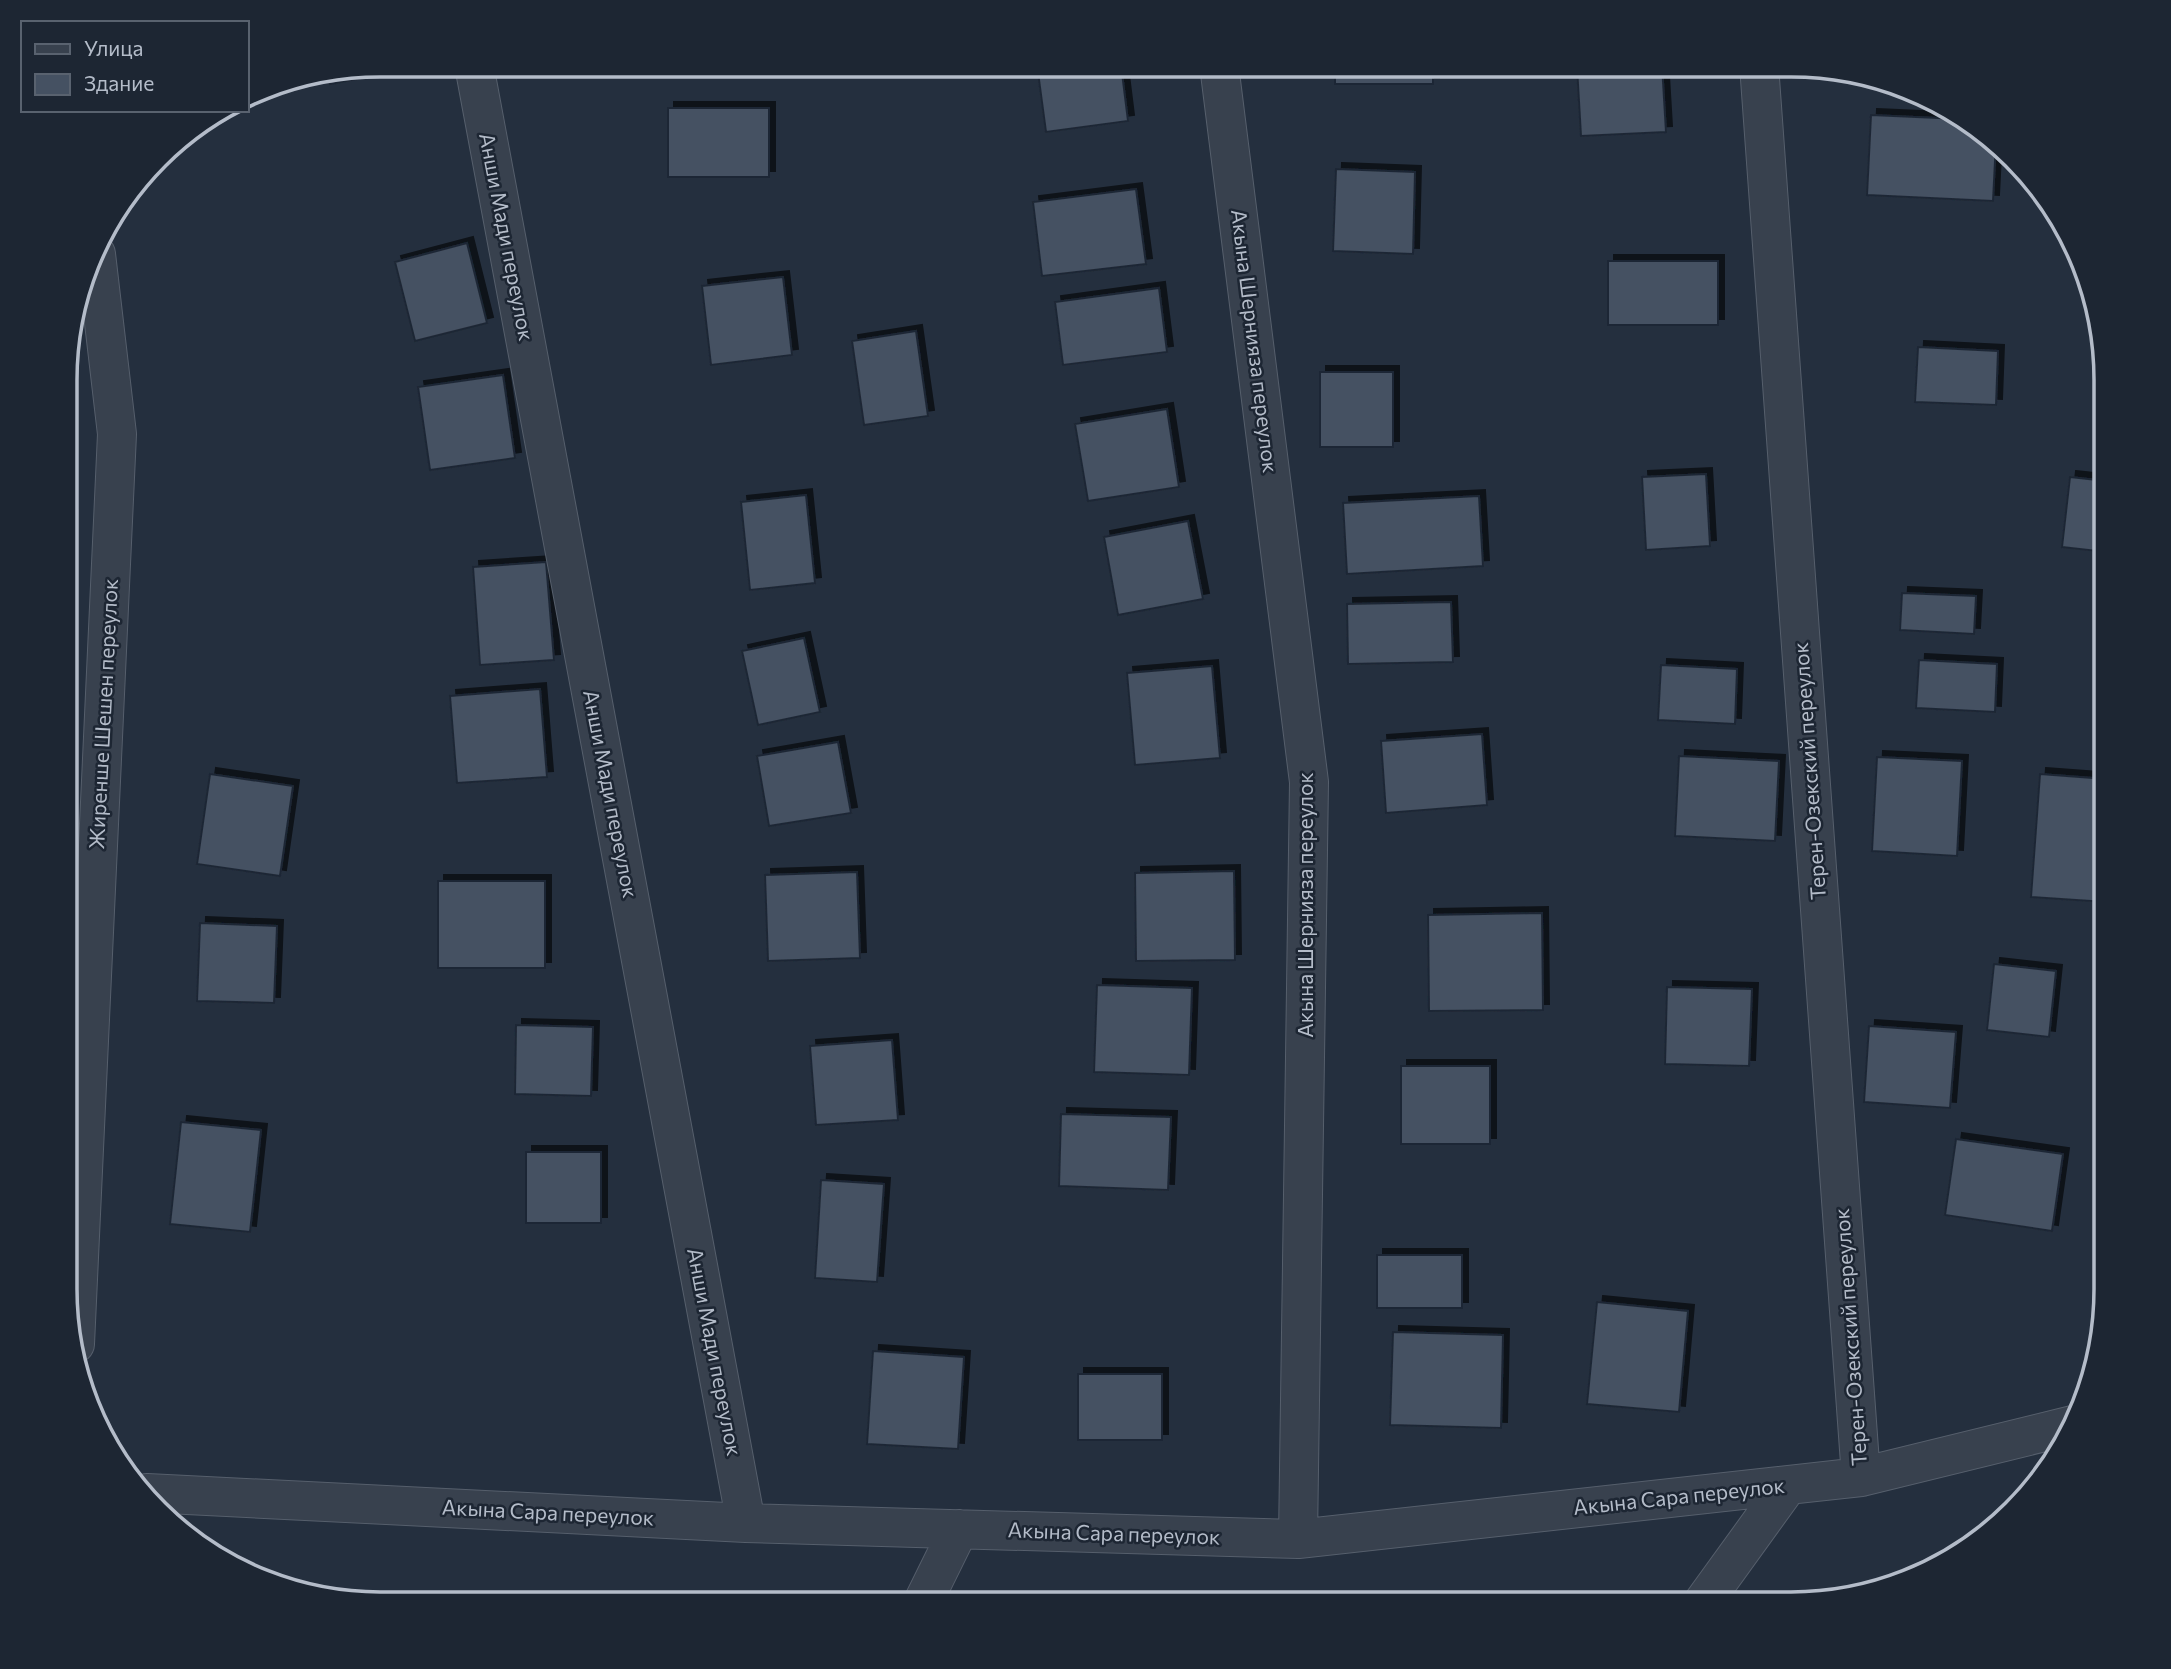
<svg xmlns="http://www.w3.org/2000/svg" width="2171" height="1669" viewBox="0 0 2171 1669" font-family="Commissioner,sans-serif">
<defs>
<filter id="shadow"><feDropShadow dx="6" dy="-6" stdDeviation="0" flood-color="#0009"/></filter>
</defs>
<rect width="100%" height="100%" fill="#242f3e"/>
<path fill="#455162" stroke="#1f2835" stroke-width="2" filter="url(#shadow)" d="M380,65H403L404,70L330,84L327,73Z
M1037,65H1121L1128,121L1046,132Z
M1335,65H1433V84H1335Z
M1607,65H1662L1666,132L1581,136L1577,67Z
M668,108H769V177H668Z
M1871,115L1961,119L1996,141L1993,201L1867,195Z
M1336,169L1415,172L1413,254L1333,251Z
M1136,189L1146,264L1042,276L1033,202Z
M467,243L487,323L415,341L395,262Z
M1608,261H1718V325H1608Z
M783,277L792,355L711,365L702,286Z
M1159,288L1167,352L1063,365L1055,302Z
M916,331L928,416L864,425L852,341Z
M1918,347L1998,351L1996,405L1915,402Z
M1320,372H1393V447H1320Z
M503,375L515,458L430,470L418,387Z
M2103,402H2106V463L2094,461Z
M1167,409L1179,487L1088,501L1075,424Z
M1706,474L1710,546L1646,550L1642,477Z
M2070,477L2106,481V552L2062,547Z
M806,495L815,583L750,590L741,502Z
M1479,496L1483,566L1347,574L1343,503Z
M1188,521L1203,599L1118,615L1104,537Z
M546,562L554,660L480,665L473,567Z
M1902,593L1976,596L1974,634L1900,630Z
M1451,602L1453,662L1348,664L1347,604Z
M804,638L820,712L758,725L742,651Z
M1919,660L1997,664L1995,712L1916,708Z
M1661,665L1737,669L1735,724L1658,720Z
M1212,666L1220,758L1135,765L1127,673Z
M540,689L547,777L457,783L450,696Z
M1482,734L1487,805L1386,813L1381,741Z
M838,742L851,813L769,826L757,756Z
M1679,756L1779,761L1775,841L1675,836Z
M1877,757L1962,761L1957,856L1872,851Z
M210,774L293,786L280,876L197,864Z
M2040,774L2106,779V902L2031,897Z
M1234,871L1235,960L1136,961L1135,873Z
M857,872L860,958L768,961L765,875Z
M438,881H545V968H438Z
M1542,913L1543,1010L1429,1011L1428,915Z
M200,923L277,926L274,1003L197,1001Z
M1994,964L2056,971L2049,1037L1987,1030Z
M1097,985L1192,988L1189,1075L1094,1072Z
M1667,987L1752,989L1749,1066L1665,1064Z
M516,1025L593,1027L591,1096L515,1094Z
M1869,1026L1956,1032L1950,1108L1864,1102Z
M892,1040L898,1120L816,1125L810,1046Z
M1401,1066H1490V1144H1401Z
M1061,1114L1171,1117L1168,1190L1059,1186Z
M181,1122L261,1130L250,1232L170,1224Z
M1956,1139L2063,1154L2052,1231L1945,1215Z
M526,1152H601V1223H526Z
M821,1180L884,1184L877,1282L815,1278Z
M1377,1255H1462V1308H1377Z
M1597,1302L1688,1311L1679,1412L1587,1404Z
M1393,1332L1503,1335L1501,1428L1390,1425Z
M873,1351L964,1357L958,1449L867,1444Z
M1078,1374H1162V1440H1078Z"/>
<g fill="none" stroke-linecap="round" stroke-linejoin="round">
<g stroke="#565f6c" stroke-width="40">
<path id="minor" d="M474,65L746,1523
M1219,65L1309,782L1298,1539
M1759,65L1861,1477
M75,1344L117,434L96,254
M147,1493L746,1523L1298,1539L1861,1477L2073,1425
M922,1604L959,1529
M1702,1604L1788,1485"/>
</g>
<use href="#minor" stroke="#38414e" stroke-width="38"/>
</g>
<g text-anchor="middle" stroke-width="5" stroke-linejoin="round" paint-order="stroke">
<g font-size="21" fill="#b4bcc9" stroke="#1d2633">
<text transform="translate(506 237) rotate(79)" y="7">Анши Мади переулок</text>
<text transform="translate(1254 341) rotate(83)" y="7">Акына Шернияза переулок</text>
<text transform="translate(104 714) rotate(-87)" y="7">Жиренше Шешен переулок</text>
<text transform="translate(1810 771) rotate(-94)" y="7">Терен-Озекский переулок</text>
<text transform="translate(610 794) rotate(79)" y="7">Анши Мади переулок</text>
<text transform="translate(1306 905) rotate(-90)" y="7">Акына Шернияза переулок</text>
<text transform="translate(1851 1337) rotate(-94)" y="7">Терен-Озекский переулок</text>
<text transform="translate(714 1352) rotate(79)" y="7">Анши Мади переулок</text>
<text transform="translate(1679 1497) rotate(-6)" y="7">Акына Сара переулок</text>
<text transform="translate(548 1513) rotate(3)" y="7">Акына Сара переулок</text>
<text transform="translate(1114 1534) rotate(2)" y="7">Акына Сара переулок</text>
</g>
</g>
<path d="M0 0H2171V1669H0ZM380 77H1791A303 303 0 0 1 2094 380V1289A303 303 0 0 1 1791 1592H380A303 303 0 0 1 77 1289V380A303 303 0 0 1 380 77Z" fill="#1d2633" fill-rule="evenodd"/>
<path fill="none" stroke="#b4bcc9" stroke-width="3.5" d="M380 77H1791A303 303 0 0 1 2094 380V1289A303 303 0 0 1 1791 1592H380A303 303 0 0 1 77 1289V380A303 303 0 0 1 380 77Z"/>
<rect x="21" y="21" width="228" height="91" fill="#1d2633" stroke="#59626f" stroke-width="2"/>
<rect x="35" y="44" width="35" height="10" fill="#38414e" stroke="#59626f" stroke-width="2"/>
<text x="84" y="56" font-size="21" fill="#b4bcc9">Улица</text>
<rect x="35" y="74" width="35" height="21" fill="#455162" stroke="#59626f" stroke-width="2"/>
<text x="84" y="91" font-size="21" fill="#b4bcc9">Здание</text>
</svg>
